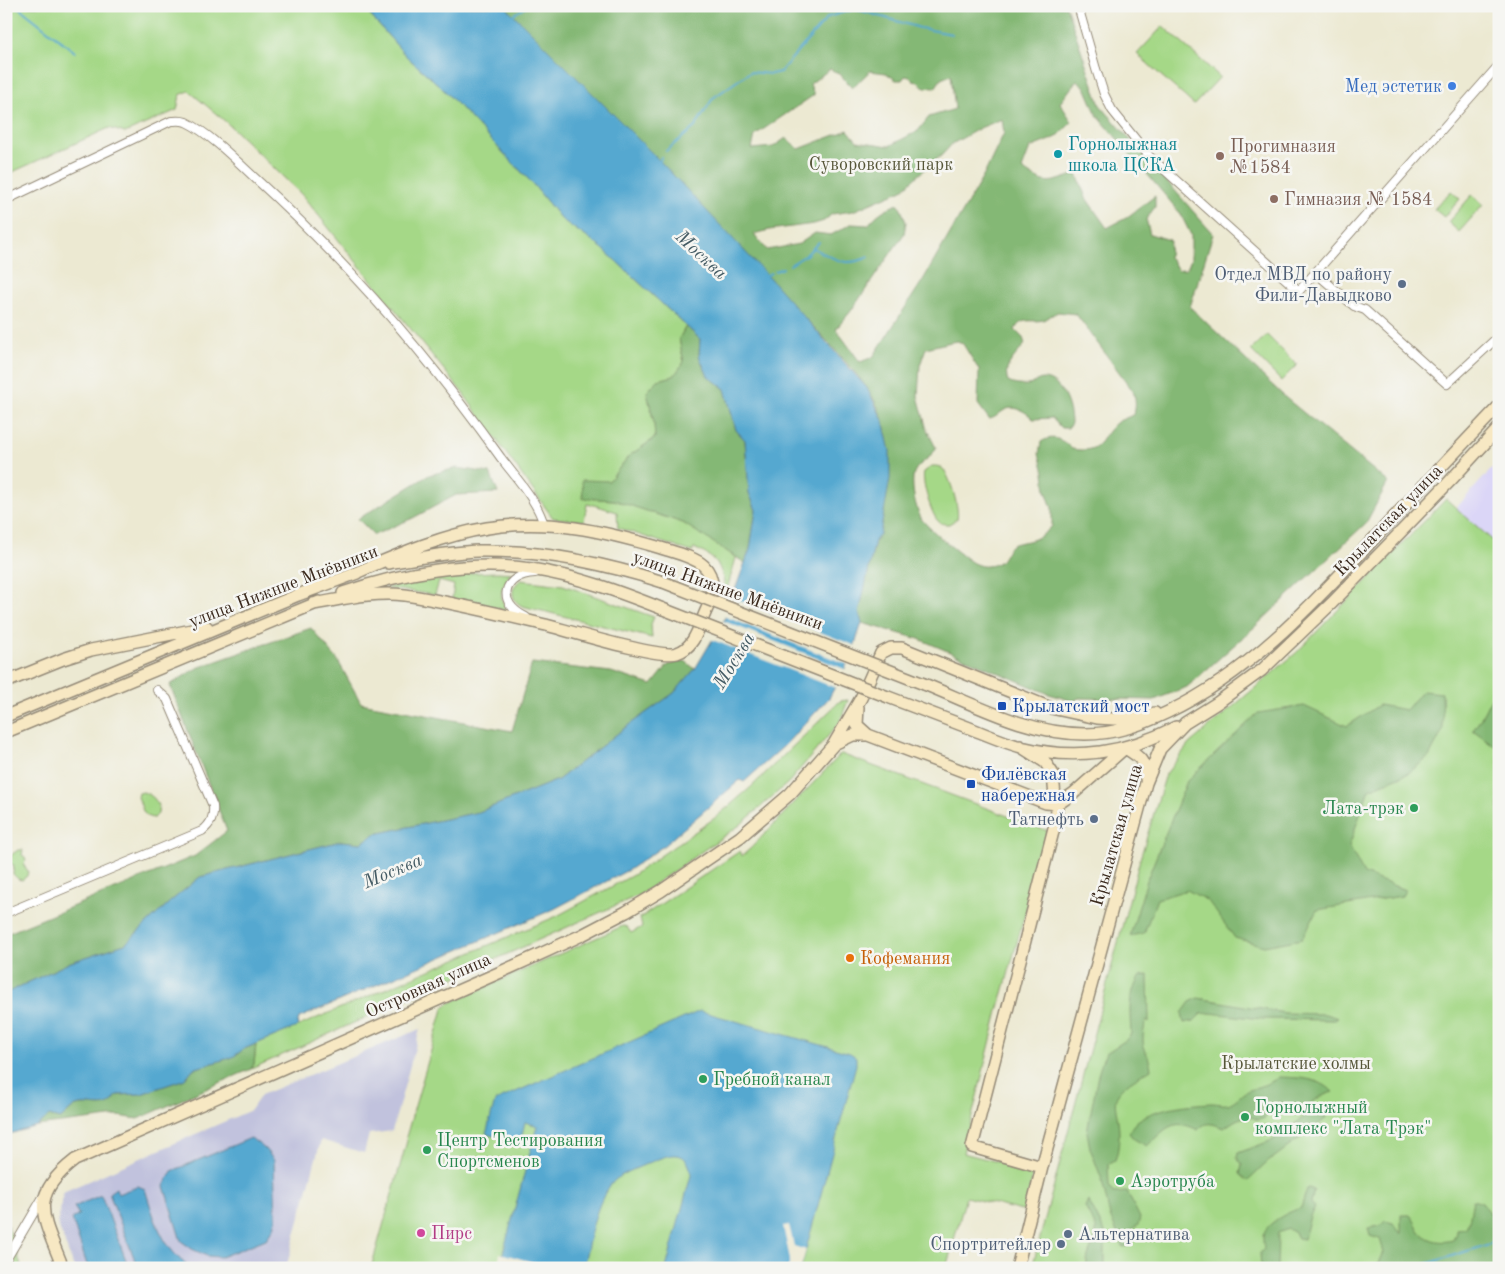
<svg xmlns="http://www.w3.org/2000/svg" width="1505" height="1274" viewBox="0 0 1505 1274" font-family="'Old Standard TT',serif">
<rect width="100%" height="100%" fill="#f6f6f2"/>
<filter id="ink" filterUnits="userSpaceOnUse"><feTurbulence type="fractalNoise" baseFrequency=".02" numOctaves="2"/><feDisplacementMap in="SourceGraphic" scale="10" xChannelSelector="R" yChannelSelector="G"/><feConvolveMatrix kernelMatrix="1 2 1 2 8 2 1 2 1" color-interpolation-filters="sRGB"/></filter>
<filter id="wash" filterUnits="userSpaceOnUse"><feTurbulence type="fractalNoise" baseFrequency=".0096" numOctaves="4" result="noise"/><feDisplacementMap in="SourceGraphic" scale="20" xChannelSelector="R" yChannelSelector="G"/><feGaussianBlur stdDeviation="1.12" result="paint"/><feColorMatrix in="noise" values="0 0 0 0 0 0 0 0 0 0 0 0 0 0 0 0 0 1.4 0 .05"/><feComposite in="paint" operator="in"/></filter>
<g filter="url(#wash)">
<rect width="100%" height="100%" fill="#ece9d2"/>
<path fill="#dbd6f7" d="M1499,461V546L1456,508Z"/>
<path fill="#c1c2dd" d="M420,1029L392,1131L369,1134L364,1153L321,1140L286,1268H74L58,1224L63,1192L251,1110L261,1095Z"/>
<path fill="#a5d887" stroke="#708152" d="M6,6H362L407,57L440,86L532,183L561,219L602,248L686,326L679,339L684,362L674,376L658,380L647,392L654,423L655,438L629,456L609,481L583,498L614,500L683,523L723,548L736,558L726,593C721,566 720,560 694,548L692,552L618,528L617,512C606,509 597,505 587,504L584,521L553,518L462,392L302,195L226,122L189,91L180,95L177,110L125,133L109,128L6,175Z
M1163,26L1220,77L1194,105L1137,54Z
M1451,191L1460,199L1444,217L1434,209Z
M1472,195L1483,205L1459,232L1448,222Z
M1267,335L1297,365L1281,381L1251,350Z
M932,466C937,466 940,466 943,469C950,476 960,510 957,519L949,524C944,524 941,524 938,521C931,514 921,480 924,472Z
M1446,499L1499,546V1268H1032L1140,859L1166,774L1189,744L1296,653Z
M498,572L511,573C503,586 495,595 509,611L452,599L454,585L439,581L435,595L384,588L435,577L470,573Z
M521,580L563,585L654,617L651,624L652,638L522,606C510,600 510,587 521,580Z
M848,700L840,722L789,782L740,825L639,895L251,1069L254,1064L256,1044L557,916L633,875L716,817L750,788L840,701Z
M841,754L1048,831L998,1011L963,1153L1026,1169L1031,1173L1032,1180L1024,1210L1022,1211L966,1197L946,1268H371L407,1141L406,1137L443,1009L447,1004L623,926L627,927L631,933L642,927L640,918L740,851L742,856L751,848Z
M143,792C153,795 160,802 158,814L154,818C142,818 142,806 138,797L139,793Z
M18,850H23L22,855L25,857L26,861L23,864L28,871L27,876L22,880L18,879L13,874L14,865L9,864L11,855Z
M6,1221L22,1268H6Z"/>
<path fill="#84b874" stroke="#607149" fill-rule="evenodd" d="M505,6H1066L1100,105L1213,234L1190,307L1287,399L1388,482L1366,523L1259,623L1187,687L1154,700L1079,698L1073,701L1049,694L919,639L862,623L859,613L875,541L880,534C889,481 899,436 867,388C855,371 840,356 827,341ZM830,69L840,74L852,88L870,71L886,73L896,80H902L905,76L910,77L913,81L918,82L924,87L935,88L941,79L951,75L955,109L929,117L918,131L889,146L857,141L848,130L799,149L786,138L773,147L752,149L755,135L814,95L810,84ZM1077,80L1085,87L1097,115L1180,213L1191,235V259L1187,269L1178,270L1169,257L1170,240L1150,234L1146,219L1155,207V196L1126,218L1107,228L1086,198L1077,174C1048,183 1048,187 1022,169L1030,148L1057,137L1072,122L1060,103ZM1002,119L1004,133L984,175L923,280L873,357L860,362L836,329L851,311L904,234L906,222L899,204C885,208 877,214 868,225L851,224L831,235L815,233L799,244L767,250L754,234L769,230L814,224L824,221L832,214L853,211L902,190L928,166L942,155L952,144L980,128ZM1058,312L1076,314L1133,391C1136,399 1136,406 1134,414C1128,418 1121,419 1116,423C1098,439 1102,454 1072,449C1063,440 1053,434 1041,442L1039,454L1044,472L1046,491L1052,508V526C1043,536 1036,540 1023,542C1019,543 1015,543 1012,545C1002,553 1006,564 987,566C982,567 974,564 970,561C961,555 924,525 921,518C915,506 912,491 913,477C914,464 931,460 936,448L927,430L918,396L920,365L926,348L951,342L958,341L963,344L979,370L978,404L989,419C996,418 998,414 1003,411C1013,404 1026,411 1033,419L1052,418L1061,428H1068L1071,423C1071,407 1062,380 1043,379C1038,379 1036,382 1032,384C1025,386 1016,386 1008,382C1002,365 1016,357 1025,344L1023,338L1015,330C1021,316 1032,323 1043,320C1048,318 1053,314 1058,312Z
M686,326L700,339L699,356L708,376L725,389L736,430L745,440L749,493L756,510L750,549L745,563L683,523L614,500L583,498L582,480L609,481L629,456L655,438L654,423L647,392L658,380L674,376L684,362L679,339Z
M457,468L490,473L498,493L456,495L413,518L374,535L358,519L429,475Z
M311,628L337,659L361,703L512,731L532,663L611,672L652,685L668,665L685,661L695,669L674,693L626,727L558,780L479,812L375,834L361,843L341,841L200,877L171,901L125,944L71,962L6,993V934L195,856L227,831L170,685L197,668Z
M1499,688V749L1473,730C1484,717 1487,700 1499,688Z
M1422,691L1442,693L1443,730L1429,757L1407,774L1369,789L1349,846L1364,874L1405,890L1402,896L1317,910L1302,939L1264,946L1235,938L1208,901L1187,890L1157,899L1144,933L1130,936L1148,877L1187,781L1258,713L1304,706L1347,726L1379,705L1406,710Z
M1148,975L1149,1022L1146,1020C1144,1029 1141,1041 1145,1049C1148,1057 1150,1061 1151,1069C1140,1076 1127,1082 1119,1092C1112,1101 1117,1112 1118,1122C1120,1133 1119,1150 1115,1160L1108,1164L1109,1186L1113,1193L1127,1192L1140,1218L1138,1225L1127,1234L1129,1246L1123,1247L1110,1216L1101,1177L1090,1148L1087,1132L1098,1075L1103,1059L1106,1053L1126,1040L1131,1034C1130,1010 1127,998 1140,976Z
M1198,998L1285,1013L1325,1014L1338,1018L1334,1020L1262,1019L1210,1013L1201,1014L1194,1021L1184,1023L1182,1013L1190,1002Z
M256,1044L254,1064L251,1069L138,1119L118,1116L37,1126L49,1116L60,1119C65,1116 71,1108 76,1106C92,1101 107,1114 117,1095L141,1094L185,1079L193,1069L233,1057L244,1049Z
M1279,1077C1298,1078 1319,1077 1333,1092C1307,1099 1310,1117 1279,1101L1265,1118L1258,1120C1245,1113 1235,1120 1224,1128C1213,1124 1206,1120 1198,1130C1172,1117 1166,1129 1147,1146L1134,1139L1129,1133C1136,1108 1190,1104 1212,1103C1217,1103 1223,1105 1228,1104C1235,1102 1241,1094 1247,1091C1261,1085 1266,1086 1279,1077Z
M1322,1109L1328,1112L1326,1119L1268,1162L1248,1181L1240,1174L1242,1165L1237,1158L1238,1153L1273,1140L1308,1114Z
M1309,1188L1314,1190L1311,1203L1315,1207L1310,1216L1304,1239L1298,1238L1294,1232L1288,1229L1278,1233L1277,1268H1261L1260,1253L1264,1249C1263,1245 1263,1240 1263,1236C1265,1223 1290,1211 1301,1208L1307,1189Z
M1498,1194L1499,1268H1372L1379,1263L1384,1252L1380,1239L1370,1236L1368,1228L1380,1226L1385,1221L1393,1223L1401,1234V1215H1410C1415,1220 1417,1228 1421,1233C1430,1242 1443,1243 1453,1240L1458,1229L1465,1228C1472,1217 1470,1212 1473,1200L1482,1203L1494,1217L1497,1216L1496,1205Z
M1088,1200L1105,1232V1268H1086L1088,1256L1096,1235V1228L1085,1207Z"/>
<path fill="#55a8d0" stroke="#486977" d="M362,6H505L660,161L767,275L867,388L883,420L890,451V479L880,534L875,541L859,613L862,623L850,659L829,698L784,746L744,782L740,780L662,847L630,869L554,909L299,1018L297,1027L244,1049L233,1057L193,1069L185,1079L141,1094L117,1095C107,1114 92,1101 76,1106C71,1108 65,1116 60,1119L49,1116L37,1126L6,1135V993L71,962L125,944L171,901L200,877L341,841L361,843L375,834L479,812L558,780L626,727L674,693L695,669L724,620L750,549L756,510L749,493L745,440L736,430L725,389L708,376L699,356L700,339L602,248L561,219L532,183L440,86L407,57Z
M700,1011L850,1053L856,1057V1065L801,1268H666L691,1175C688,1143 663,1157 644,1165C631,1171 617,1175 609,1187C594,1208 589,1243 583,1268H499L537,1126L525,1122L520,1143L486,1134L495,1101Z
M251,1138L265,1149L274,1160L276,1219L274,1228L266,1239L221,1257L207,1256L192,1249L181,1241L164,1186L172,1171Z
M138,1186L145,1189C155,1221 162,1248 191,1268H138L109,1193L116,1188L118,1194Z
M101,1195L129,1268H88L72,1219L79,1215L74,1207Z"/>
<path fill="#ece9d2" d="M730,597L856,646L849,665L723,616Z
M721,620L847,670L838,689L710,639Z
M789,1225L794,1246L806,1250L801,1268H788L790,1259L783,1226Z
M500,1253L554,1268H532L499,1259Z"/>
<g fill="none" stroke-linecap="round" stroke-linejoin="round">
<path stroke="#55a8d0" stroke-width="2" d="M17,6L75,52
M513,15L527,6
M666,151L695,127L713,98L750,72L771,74L780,72L828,17L855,9L920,28L952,34
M660,161L661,157
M813,248C836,259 844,268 869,257
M790,265L806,255L819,242
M775,271L783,268
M767,275L771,273
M1414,1268L1499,1241"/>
</g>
</g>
<g filter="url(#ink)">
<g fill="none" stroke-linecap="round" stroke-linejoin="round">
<g stroke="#948a78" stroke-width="10">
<path id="street" d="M1078,6L1096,69L1104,94L1112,110L1149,156L1299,291L1499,65
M6,200L171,121C175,121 181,120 186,122C208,132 238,162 256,179C348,263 429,357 501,458C516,478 537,500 544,525
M1316,273L1354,306L1365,310L1447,384L1499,336
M526,617C496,603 502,575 535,573
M6,913L202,831C211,824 214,817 213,806L167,699L157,690
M6,1260L43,1197"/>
</g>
<g stroke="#948a78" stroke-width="14">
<path id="secondary" d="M389,563C419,558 449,552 479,551C542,550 603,563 663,582
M343,593C399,573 471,560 531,569C577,576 620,592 663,609
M313,604C343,599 375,591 405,595C452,602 500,614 546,625C569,631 660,659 677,653C694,648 699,627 705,613C712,599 717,579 704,566C695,557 673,552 661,548C603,531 548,518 487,528C439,536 395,556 351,575
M6,682L63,659L91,650L207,627
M924,684C976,705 1028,734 1085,734C1115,734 1141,725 1168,712C1254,671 1318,598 1382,530C1421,488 1460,447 1499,406
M888,697C914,707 941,717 967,727C985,734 1003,742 1021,747C1076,761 1126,753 1176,727
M858,707L857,725L868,735L1046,803L1058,804L1074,793L1125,748
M6,716L298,595L357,573
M6,732L319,602
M835,742L861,698L881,653L891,648H902L1051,708L1097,718L1113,719L1130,718L1155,713
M1020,746L1045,762L1053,774L1055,797L1058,804L1055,824L972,1147L1042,1167
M1125,748C1140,757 1145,760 1146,779
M63,1268C44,1218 26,1198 75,1160L503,971L582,935L626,912L661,891L740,837L790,794L834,744L853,735H868
M1017,1268L1042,1167L1146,783L1160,749L1185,723L1217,703L1262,670L1332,603L1450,481L1499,428"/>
</g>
<use href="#street" stroke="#fff" stroke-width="8"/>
<use href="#secondary" stroke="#f7e8c3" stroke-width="11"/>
<g stroke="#948a78" stroke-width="14" stroke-linecap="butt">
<path id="secondary-bridge" d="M663,582L924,684
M663,609L888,697"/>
</g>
<use href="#secondary-bridge" stroke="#f7e8c3" stroke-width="11"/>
</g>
</g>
<circle fill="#3f7fe0" stroke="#f6f6f2" stroke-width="2" cx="1452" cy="86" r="5"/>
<circle fill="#0f9aa8" stroke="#f6f6f2" stroke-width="2" cx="1058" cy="154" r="5"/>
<g fill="#8d6e63" stroke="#f6f6f2" stroke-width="2">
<circle cx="1220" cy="156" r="5"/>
<circle cx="1274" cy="199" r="5"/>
</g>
<g fill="#5c6f8a" stroke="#f6f6f2" stroke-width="2">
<circle cx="1402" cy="284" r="5"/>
<circle cx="1094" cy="819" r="5"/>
<circle cx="1068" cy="1234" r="5"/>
<circle cx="1061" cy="1244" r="5"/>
</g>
<g fill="#1a4fb4" stroke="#f6f6f2" stroke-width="2">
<rect x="997" y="701" width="10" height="10" rx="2.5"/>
<rect x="966" y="779" width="10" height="10" rx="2.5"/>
</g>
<g fill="#2e9e5b" stroke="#f6f6f2" stroke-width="2">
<circle cx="1414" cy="808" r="5"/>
<circle cx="703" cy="1079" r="5"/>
<circle cx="1245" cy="1117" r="5"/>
<circle cx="427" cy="1150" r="5"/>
<circle cx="1120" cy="1181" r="5"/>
</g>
<circle fill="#e8710a" stroke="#f6f6f2" stroke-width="2" cx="850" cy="958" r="5"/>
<circle fill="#d1479c" stroke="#f6f6f2" stroke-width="2" cx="421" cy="1233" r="5"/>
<g text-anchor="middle" stroke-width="5" stroke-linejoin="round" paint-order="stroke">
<g font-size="18" fill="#366cbe" stroke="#f6f6f2" text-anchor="end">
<text x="1442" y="92">Мед эстетик</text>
</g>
<g font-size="18" fill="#0d838f" stroke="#f6f6f2" text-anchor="start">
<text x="1068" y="150">Горнолыжная<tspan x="1068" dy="21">школа ЦСКА</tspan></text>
</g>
<g font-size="18" fill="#785e54" stroke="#f6f6f2" text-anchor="start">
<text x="1230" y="152">Прогимназия<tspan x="1230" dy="21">№1584</tspan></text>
<text x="1284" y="205">Гимназия № 1584</text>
</g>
<g font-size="18" fill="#565638" stroke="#f6f6f2">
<text x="881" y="170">Суворовский парк</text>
<text x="1296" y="1069">Крылатские холмы</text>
</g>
<g font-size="18" fill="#4e5e75" stroke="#f6f6f2" text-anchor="end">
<text x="1392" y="280">Отдел МВД по району<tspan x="1392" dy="21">Фили-Давыдково</tspan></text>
<text x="1084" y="825">Татнефть</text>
<text x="1078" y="1240" text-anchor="start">Альтернатива</text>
<text x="1051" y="1250">Спортритейлер</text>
</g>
<g font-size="18" fill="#3b2a1e" stroke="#f6f6f2">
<text transform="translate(1388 520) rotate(-46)" y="6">Крылатская улица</text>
<text transform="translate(283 586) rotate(-21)" y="6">улица Нижние Мнёвники</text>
<text transform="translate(728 590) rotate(20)" y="6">улица Нижние Мнёвники</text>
<text transform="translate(1116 835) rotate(-74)" y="6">Крылатская улица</text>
<text transform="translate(428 985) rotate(-24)" y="6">Островная улица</text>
</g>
<g font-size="18" fill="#164399" stroke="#f6f6f2" text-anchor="start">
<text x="1012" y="712">Крылатский мост</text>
<text x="981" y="780">Филёвская<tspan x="981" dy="21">набережная</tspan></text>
</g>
<g font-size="18" fill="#27864d" stroke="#f6f6f2" text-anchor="start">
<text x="1404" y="814" text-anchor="end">Лата-трэк</text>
<text x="713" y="1085">Гребной канал</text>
<text x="1255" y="1113">Горнолыжный<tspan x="1255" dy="21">комплекс "Лата Трэк"</tspan></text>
<text x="437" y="1146">Центр Тестирования<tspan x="437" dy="21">Спортсменов</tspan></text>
<text x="1130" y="1187">Аэротруба</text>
</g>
<g font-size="18" fill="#c56008" stroke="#f6f6f2" text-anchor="start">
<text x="860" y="964">Кофемания</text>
</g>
<g font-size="18" fill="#b23c85" stroke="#f6f6f2" text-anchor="start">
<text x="431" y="1239">Пирс</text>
</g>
<g font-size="19" font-style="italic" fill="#455c65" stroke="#f6f6f2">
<text transform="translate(702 254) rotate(43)" y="7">Москва</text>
<text transform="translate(733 660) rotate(-58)" y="7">Москва</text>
<text transform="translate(392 870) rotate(-23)" y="7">Москва</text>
</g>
</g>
<rect width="1505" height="1274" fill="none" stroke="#f6f6f2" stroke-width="25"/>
</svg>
